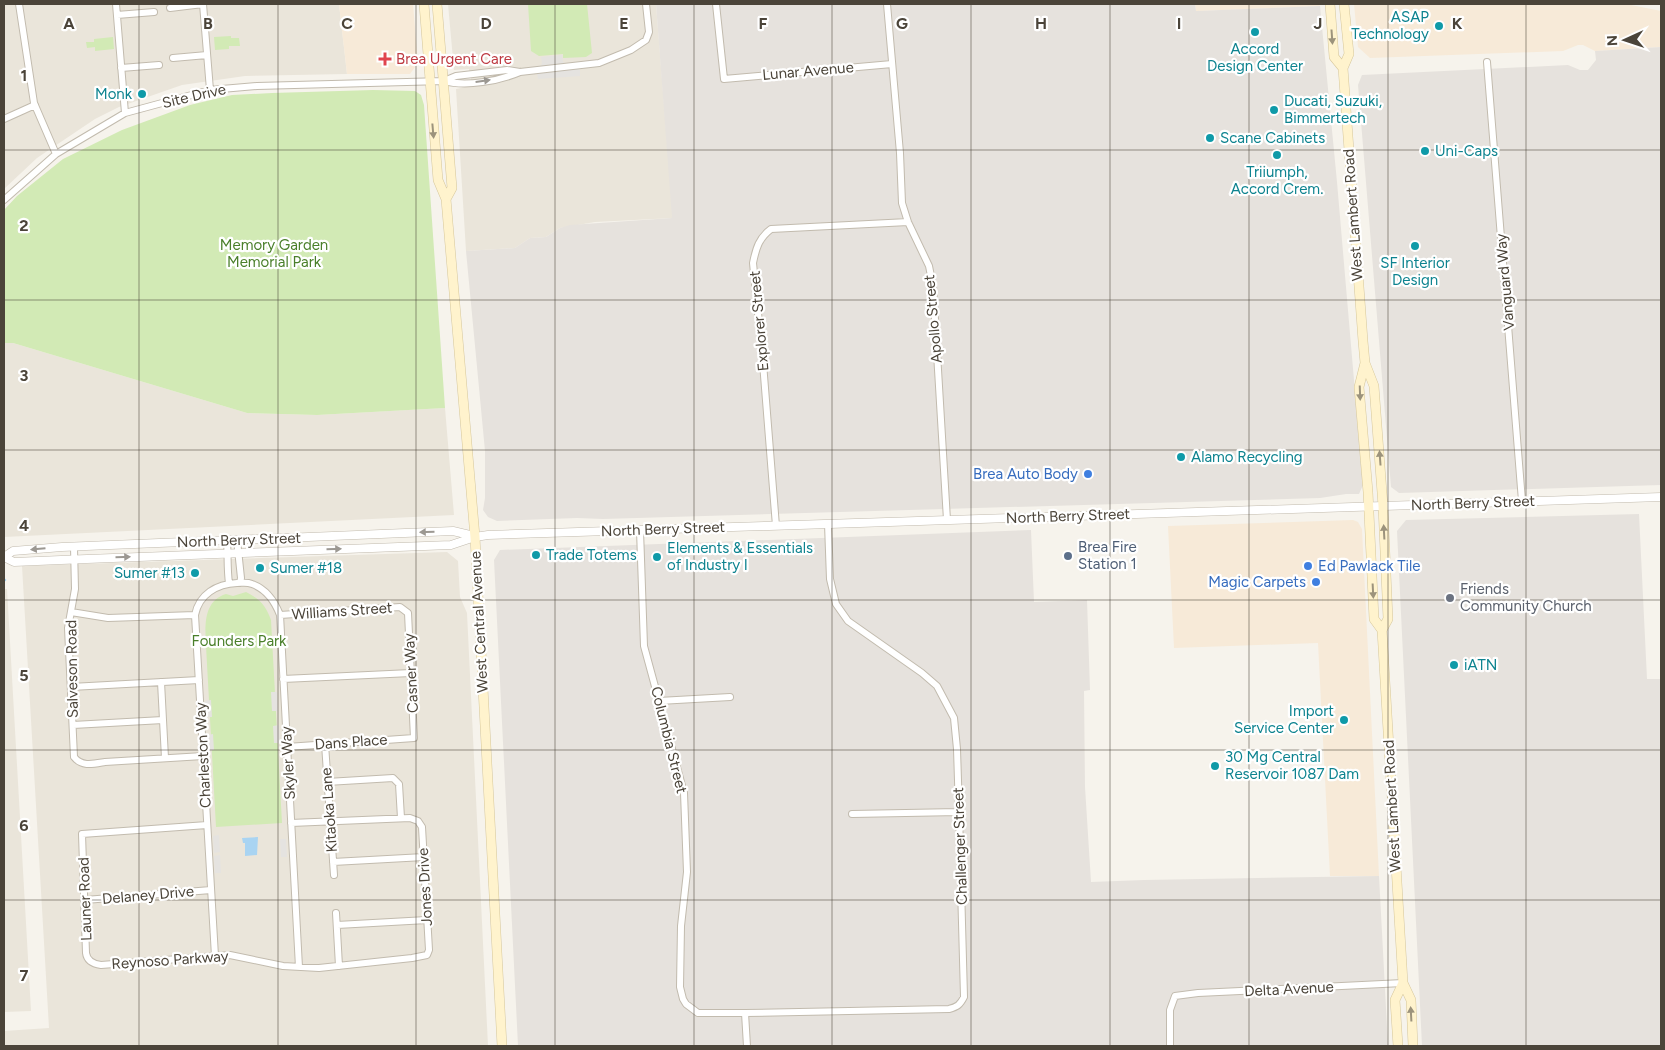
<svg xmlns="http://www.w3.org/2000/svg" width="1665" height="1050" viewBox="0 0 1665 1050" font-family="Figtree,sans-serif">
<rect width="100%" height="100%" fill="#f6f3ec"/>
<path fill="#eae5da" d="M4,4H339L347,74L245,76L182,85L119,107L95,119L37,158L4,189Z
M448,4H656L673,218L595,222L560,228L546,237L530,238L515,248L466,251L456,89L471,86V78L469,69L454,70Z
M4,343H13L247,413L317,415L445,408L454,515L4,537Z
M447,552L458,561L460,597L467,613L488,1046H4V1031L49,1028L22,566Z
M4,589H7L31,1011L4,1012Z"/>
<path fill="#f7ead8" d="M339,4H413L418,63L410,74H347Z
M1195,4H1319L1320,6L1196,11Z
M1354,4H1626L1661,11V47L1595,51L1583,45H1578L1563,51L1370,58L1358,47Z
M1353,520L1358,522L1362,529L1379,876H1330L1318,643L1174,648L1168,526Z"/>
<path fill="#e6e2dd" d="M656,4H1195L1196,11L1320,6L1337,182L1363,485L1359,494H1346L1320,498L603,519L577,518L497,521L488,517L483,510L485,498V451L466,251L515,248L530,238L546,237L560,228L570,225L672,218Z
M1661,47V485L1399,493L1391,487L1358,85L1362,75L1568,65L1580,70H1588L1596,60L1595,51Z
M1639,514L1647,679H1661V1046H1422L1397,531L1406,520Z
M1031,530L1034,602L1087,600L1090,690L1084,691L1085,787L1091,882L1144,880L1379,876L1388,1046H518L494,560L500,550Z"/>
<path fill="#d2eab5" d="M528,4H587L592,53L586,57L563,58V54L539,56L531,51Z
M231,36V38H239L240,46H229V49L215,50L214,37Z
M113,37L114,49L95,51V47L87,48L86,42H94V39Z
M373,90L415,91L421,95L424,105L445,408L317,415L247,413L13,343H4V210L17,196L63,159L122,130L190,105L232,95L272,93Z
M246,592C260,599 266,606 271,620L282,823L216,827L206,646C205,626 203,601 226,594L233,596Z"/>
<path fill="#e5e3e0" d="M562,55L563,62L580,70V76L538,79L537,74L542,63L541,57Z
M271,692H277L278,711H272Z
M211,700L212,717H206L205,701Z
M279,725L280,743H274L273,726Z
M213,734L214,750L207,751V735Z
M219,835L220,852L214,853L213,836Z
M280,839H286L287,857H281Z
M220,855L221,873H215L214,856Z"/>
<path fill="#a9d4f2" d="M258,837L257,855L245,856V843H243L242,838Z"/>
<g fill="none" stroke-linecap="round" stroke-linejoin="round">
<path stroke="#a9d4f2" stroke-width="2.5" d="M4,580H5"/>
<g stroke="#c2bbae" stroke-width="8">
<path id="minor" d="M19,4L34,103L56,154
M116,4L125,113
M203,4L210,90
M716,4L724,79L892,64
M887,4L900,153L902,203L908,222L929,266L933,286L947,520
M170,8L203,4
M117,15L154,12
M173,58L207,55
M1487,62L1522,501
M121,68L159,65
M444,81L456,76L507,70L520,72L599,63L631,50L646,40L649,32L646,4
M4,119L35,105
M4,200L56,154L125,113L210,90L257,86L444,81C466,87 499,81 520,72
M776,526L763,363L753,263C756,248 759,238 771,229L908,222
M640,530L644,646L684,793L687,872L681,926L680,987L683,999L686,1004L698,1013H745L747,1046
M227,540C228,555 227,569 229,583
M237,540L241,578L240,583
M74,547L75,589L68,628L74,757C82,767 93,764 105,762L203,756
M71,612L108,618L195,615
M280,615L400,607L408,613L414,738L287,747
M283,679L411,673
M161,682L165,758
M71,687L199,680
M659,701L730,697
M73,725L163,720
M325,744L334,875
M327,782L393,778L399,784L401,818
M852,814L959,812
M207,825L82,834L86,953C87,961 93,964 101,965L230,955L283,966L319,968L412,958L427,955L429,950L422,827L418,821L410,818L291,823
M333,862L424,857
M85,900L211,890
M336,913L339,966
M337,925L427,920
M215,956L195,615C199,594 217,584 237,583C243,583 247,582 252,584C266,589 275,602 280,615L299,967
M745,1013L949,1009C957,1007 960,1005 964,997L959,812L957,749L954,718L937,686L922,673L848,621L836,604L830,579L828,524
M1170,1046V1010L1175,996L1198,993L1403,983"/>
</g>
<g stroke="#c2bbae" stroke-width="9">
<path id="tertiary" d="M4,557L14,562L61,560L451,545L475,537L488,535L1661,497
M4,557L13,551L62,547L453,531L474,536"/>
</g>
<g stroke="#d6c79b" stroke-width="10">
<path id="secondary" d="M424,4L438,180L446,199L475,537L502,1046
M437,4L452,188L446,199
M1330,4L1334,57L1343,68
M1344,4L1349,54L1343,68L1363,341L1365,363L1374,386L1383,506L1388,619L1382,630
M1365,363L1359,387L1368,492L1374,619L1382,630L1403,983L1411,1000L1413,1046
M1398,1046L1395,1000L1403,983"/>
</g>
<use href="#minor" stroke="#fff" stroke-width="6"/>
<use href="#tertiary" stroke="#fff" stroke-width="8"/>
<use href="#secondary" stroke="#fff3cd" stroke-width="9"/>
</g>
<defs><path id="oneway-solid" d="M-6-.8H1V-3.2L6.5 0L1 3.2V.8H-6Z" transform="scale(1.25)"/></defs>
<g fill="#9c937c">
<use href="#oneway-solid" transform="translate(1332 37) rotate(86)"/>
<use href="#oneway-solid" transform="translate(433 131) rotate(85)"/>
<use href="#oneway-solid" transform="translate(1360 393) rotate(88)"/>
<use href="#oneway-solid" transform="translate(1380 458) rotate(-94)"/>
<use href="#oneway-solid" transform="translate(1384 532) rotate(-93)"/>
<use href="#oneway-solid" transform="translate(1373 591) rotate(87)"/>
<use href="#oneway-solid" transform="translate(1411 1014) rotate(-93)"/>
</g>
<g fill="#9c9892">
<use href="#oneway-solid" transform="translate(483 81) rotate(-8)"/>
<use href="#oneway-solid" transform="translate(427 532) rotate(178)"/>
<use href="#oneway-solid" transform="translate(38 549) rotate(175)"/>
<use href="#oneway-solid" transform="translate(334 549) rotate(-2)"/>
<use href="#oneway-solid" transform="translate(123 557) rotate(-2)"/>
</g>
<path fill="none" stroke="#4b4439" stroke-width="1" stroke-opacity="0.55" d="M139,4V1046M278,4V1046M416,4V1046M555,4V1046M694,4V1046M832,4V1046M971,4V1046M1110,4V1046M1249,4V1046M1388,4V1046M1526,4V1046M4,150H1661M4,300H1661M4,450H1661M4,600H1661M4,750H1661M4,900H1661"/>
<g fill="#0f9aa8" stroke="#fff" stroke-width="2">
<circle cx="1439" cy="26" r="5"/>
<circle cx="1255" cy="32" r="5"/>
<circle cx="142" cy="94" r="5"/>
<circle cx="1274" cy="110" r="5"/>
<circle cx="1210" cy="138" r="5"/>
<circle cx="1425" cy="151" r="5"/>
<circle cx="1277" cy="155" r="5"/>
<circle cx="1415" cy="246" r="5"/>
<circle cx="1181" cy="457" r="5"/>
<circle cx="536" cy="555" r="5"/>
<circle cx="657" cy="557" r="5"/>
<circle cx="260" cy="568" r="5"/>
<circle cx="195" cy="573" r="5"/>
<circle cx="1454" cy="665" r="5"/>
<circle cx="1344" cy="720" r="5"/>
<circle cx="1215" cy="766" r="5"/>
</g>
<path fill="#e0444e" stroke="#fff" stroke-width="2" d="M382.5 51.5h5v5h5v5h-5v5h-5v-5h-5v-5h5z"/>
<g fill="#3f7fe0" stroke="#fff" stroke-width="2">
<circle cx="1088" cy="474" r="5"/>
<circle cx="1308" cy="566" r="5"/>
<circle cx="1316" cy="582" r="5"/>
</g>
<circle fill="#5c6f8a" stroke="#fff" stroke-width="2" cx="1068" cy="556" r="5"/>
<circle fill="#6b7280" stroke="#fff" stroke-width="2" cx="1450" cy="598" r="5"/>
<g text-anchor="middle" stroke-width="4.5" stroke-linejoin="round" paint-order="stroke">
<g font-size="15" fill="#0d838f" stroke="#fff" text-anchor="start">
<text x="1429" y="22" text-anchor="end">ASAP<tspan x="1429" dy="17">Technology</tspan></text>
<text x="1255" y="54" text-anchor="middle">Accord<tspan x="1255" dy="17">Design Center</tspan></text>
<text x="132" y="99" text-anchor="end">Monk</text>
<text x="1284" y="106">Ducati, Suzuki,<tspan x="1284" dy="17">Bimmertech</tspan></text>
<text x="1220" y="143">Scane Cabinets</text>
<text x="1435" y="156">Uni-Caps</text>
<text x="1277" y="177" text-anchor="middle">Triiumph,<tspan x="1277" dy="17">Accord Crem.</tspan></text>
<text x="1415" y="268" text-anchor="middle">SF Interior<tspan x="1415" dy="17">Design</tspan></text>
<text x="1191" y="462">Alamo Recycling</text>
<text x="667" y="553">Elements &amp; Essentials<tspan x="667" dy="17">of Industry I</tspan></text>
<text x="546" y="560">Trade Totems</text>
<text x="270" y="573">Sumer #18</text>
<text x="185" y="578" text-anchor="end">Sumer #13</text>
<text x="1464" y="670">iATN</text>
<text x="1334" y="716" text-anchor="end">Import<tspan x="1334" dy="17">Service Center</tspan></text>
<text x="1225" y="762">30 Mg Central<tspan x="1225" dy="17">Reservoir 1087 Dam</tspan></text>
</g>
<g font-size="15" fill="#be3a42" stroke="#fff" text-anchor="start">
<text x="396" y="64">Brea Urgent Care</text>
</g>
<g font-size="15" fill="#4b4439" stroke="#fff">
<text transform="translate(808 71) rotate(-5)" y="5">Lunar Avenue</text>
<text transform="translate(194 96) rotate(-13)" y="5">Site Drive</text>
<text transform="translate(1353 215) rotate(-94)" y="5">West Lambert Road</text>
<text transform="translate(1505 282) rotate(-95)" y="5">Vanguard Way</text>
<text transform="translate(933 319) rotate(-95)" y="5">Apollo Street</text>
<text transform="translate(759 321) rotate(-95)" y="5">Explorer Street</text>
<text transform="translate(1473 503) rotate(-2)" y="5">North Berry Street</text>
<text transform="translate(1068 516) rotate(-2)" y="5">North Berry Street</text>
<text transform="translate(663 529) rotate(-2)" y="5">North Berry Street</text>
<text transform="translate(239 540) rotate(-2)" y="5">North Berry Street</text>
<text transform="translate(342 611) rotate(-4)" y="5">Williams Street</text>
<text transform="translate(479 622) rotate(-93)" y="5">West Central Avenue</text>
<text transform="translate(72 669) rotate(-91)" y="5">Salveson Road</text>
<text transform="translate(411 673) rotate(-93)" y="5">Casner Way</text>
<text transform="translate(669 740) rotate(76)" y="5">Columbia Street</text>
<text transform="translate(351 742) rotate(-4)" y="5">Dans Place</text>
<text transform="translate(203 755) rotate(-93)" y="5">Charleston Way</text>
<text transform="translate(288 763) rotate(-93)" y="5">Skyler Way</text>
<text transform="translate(1392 806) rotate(-93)" y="5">West Lambert Road</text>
<text transform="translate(329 810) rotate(-94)" y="5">Kitaoka Lane</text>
<text transform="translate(960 846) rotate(-92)" y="5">Challenger Street</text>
<text transform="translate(425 887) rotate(-93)" y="5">Jones Drive</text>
<text transform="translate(148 895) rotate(-5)" y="5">Delaney Drive</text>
<text transform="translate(85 899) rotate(-92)" y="5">Launer Road</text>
<text transform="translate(170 960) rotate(-4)" y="5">Reynoso Parkway</text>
<text transform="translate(1289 989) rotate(-3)" y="5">Delta Avenue</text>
</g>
<g font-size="15" fill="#4a7f2a" stroke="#fff">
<text x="274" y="250">Memory Garden<tspan x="274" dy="17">Memorial Park</tspan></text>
<text x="239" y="646">Founders Park</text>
</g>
<g font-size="15" fill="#366cbe" stroke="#fff" text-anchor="end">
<text x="1078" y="479">Brea Auto Body</text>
<text x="1318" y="571" text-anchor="start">Ed Pawlack Tile</text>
<text x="1306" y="587">Magic Carpets</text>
</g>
<g font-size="15" fill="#4e5e75" stroke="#fff" text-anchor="start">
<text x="1078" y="552">Brea Fire<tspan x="1078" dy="17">Station 1</tspan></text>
</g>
<g font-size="15" fill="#5b616d" stroke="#fff" text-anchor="start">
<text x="1460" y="594">Friends<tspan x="1460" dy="17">Community Church</tspan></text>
</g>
</g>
<g font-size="16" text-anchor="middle" font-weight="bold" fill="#4b4439" stroke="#fff" stroke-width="4.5" stroke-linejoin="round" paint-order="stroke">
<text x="69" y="29">A</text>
<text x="208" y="29">B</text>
<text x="347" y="29">C</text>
<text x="486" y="29">D</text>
<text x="624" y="29">E</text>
<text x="763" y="29">F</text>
<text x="902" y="29">G</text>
<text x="1041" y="29">H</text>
<text x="1179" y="29">I</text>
<text x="1318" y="29">J</text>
<text x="1457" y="29">K</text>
<text x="24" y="81">1</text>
<text x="24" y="231">2</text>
<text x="24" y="381">3</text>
<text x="24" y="531">4</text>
<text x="24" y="681">5</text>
<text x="24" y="831">6</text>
<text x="24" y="981">7</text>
</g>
<rect width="1665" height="1050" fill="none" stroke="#4b4439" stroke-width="10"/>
<g transform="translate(1625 40) rotate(267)" stroke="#ffffff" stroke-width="4" paint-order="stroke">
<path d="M0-4L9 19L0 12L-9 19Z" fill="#4b4439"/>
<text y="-8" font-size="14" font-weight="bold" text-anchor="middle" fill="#4b4439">N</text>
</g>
</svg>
